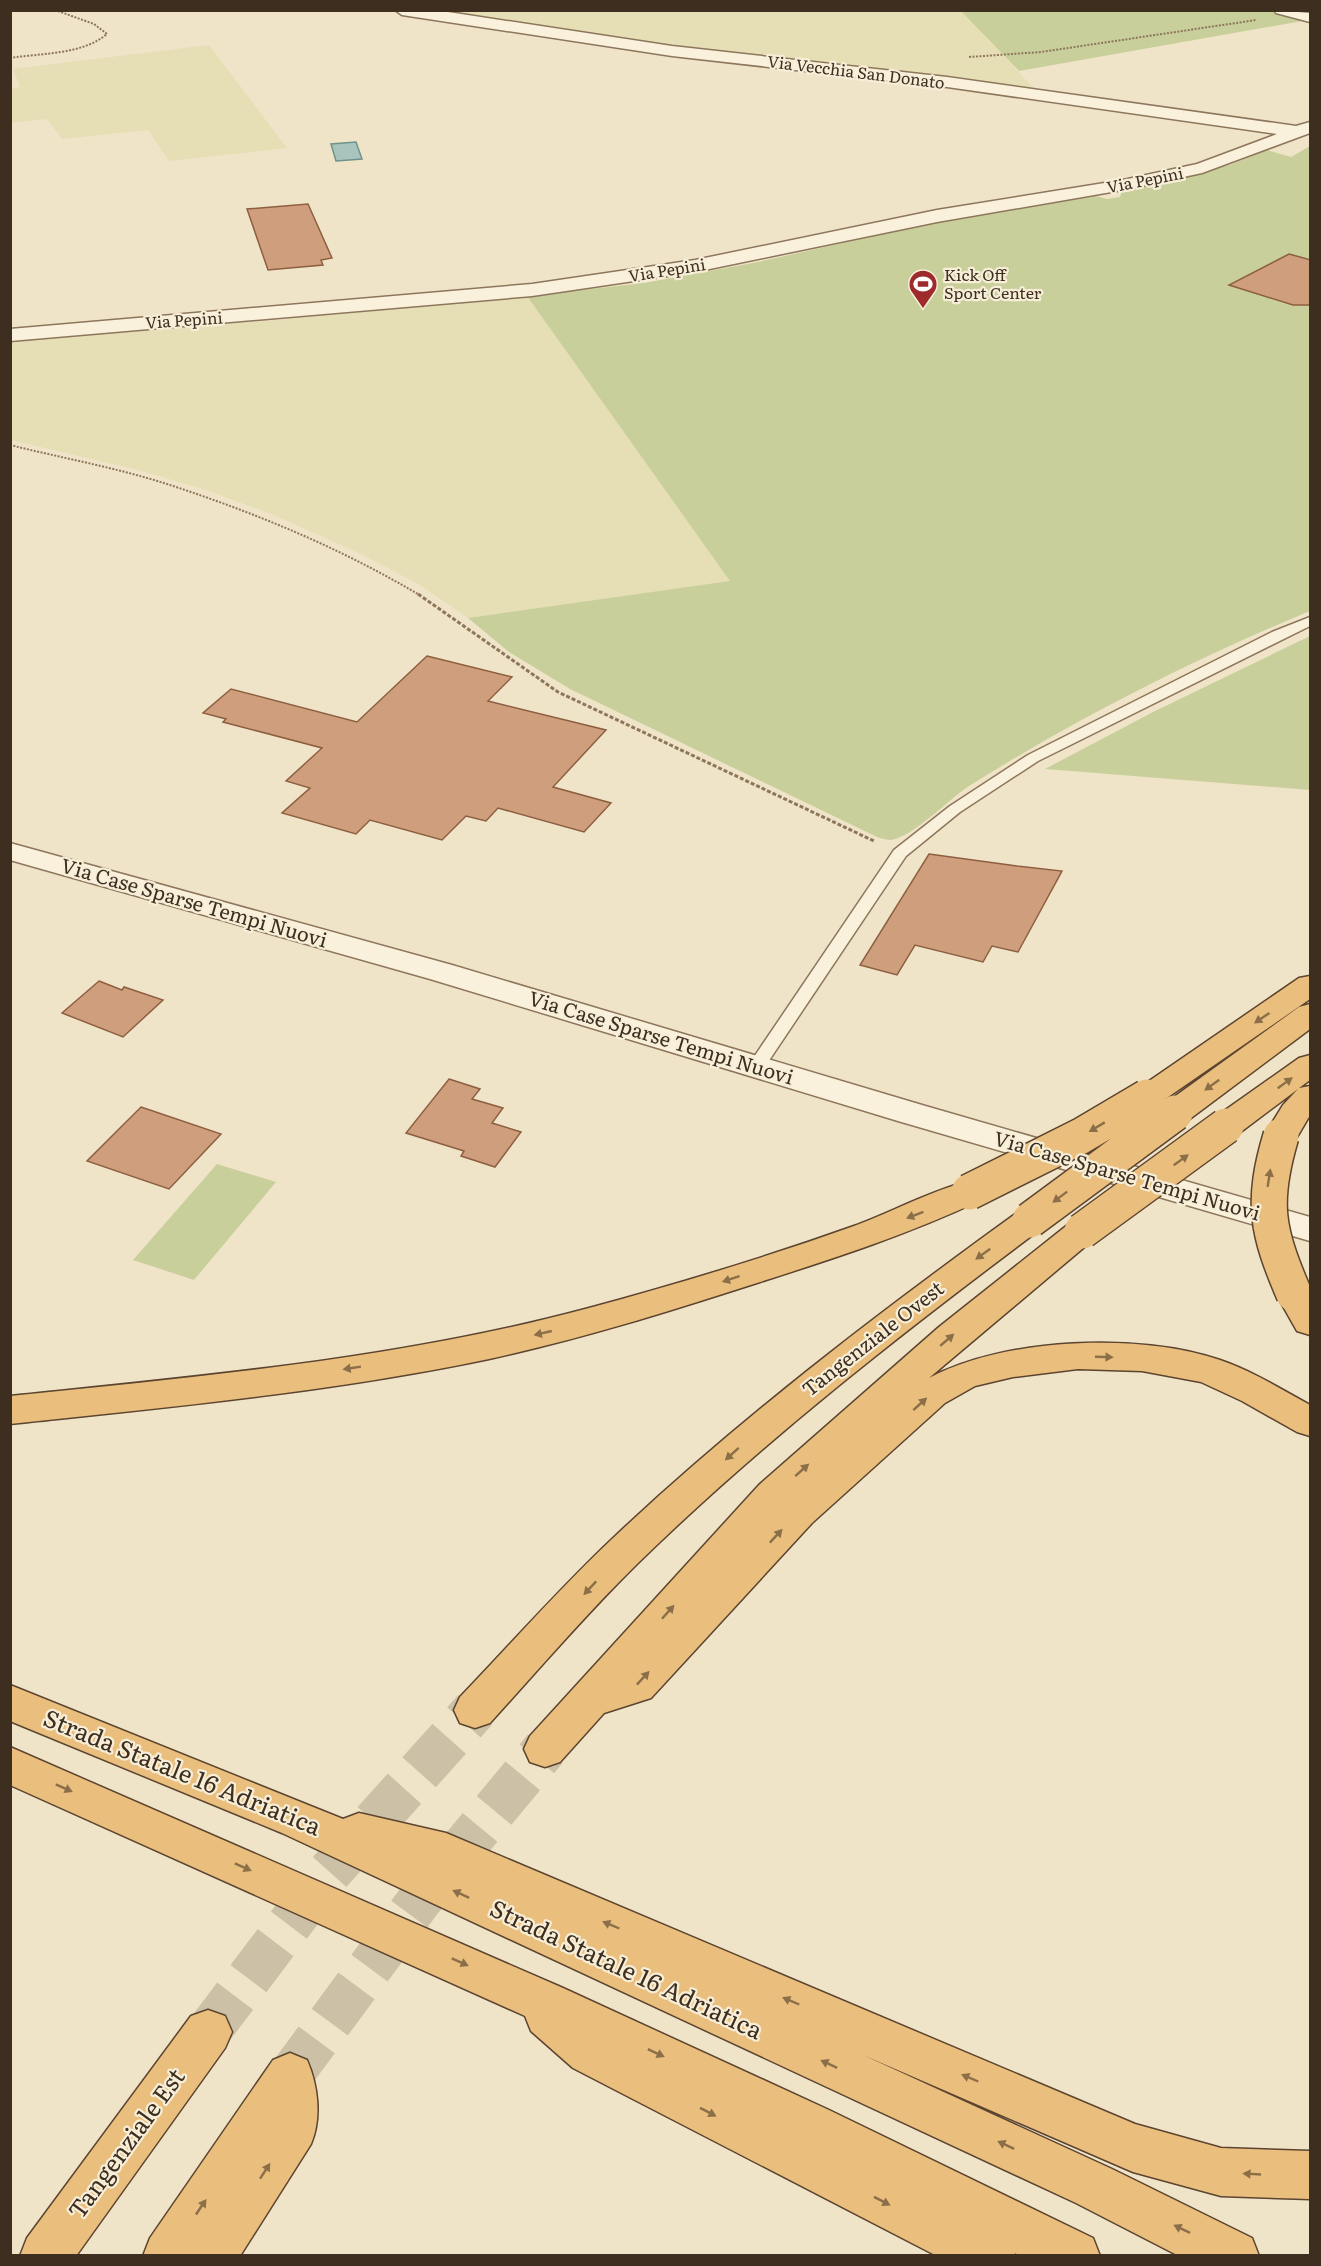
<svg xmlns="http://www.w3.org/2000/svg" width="1321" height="2266" viewBox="0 0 1321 2266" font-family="Literata,serif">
<rect width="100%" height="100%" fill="#f0e4c8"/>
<path fill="#e6deb5" d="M418,11H962L1037,92L625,41Z
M209,45L287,148L169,161L148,130L62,139L47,119L11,123V89L20,87L13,69Z
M527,296L731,581L468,618L420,585L363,555L274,515L206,490L138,470L11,440V340L130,329L268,321Z"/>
<path fill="#c9cf9b" d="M1268,10L1308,20L1019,71L961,11Z
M1310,146V611C1194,659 1076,719 969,786C949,799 913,837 891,840C887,840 881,838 877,837L570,689L509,652L468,618L730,581L527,296L644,283L758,262L914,227L1042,202L1092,195L1107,199L1120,197L1122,191L1230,165L1267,150L1291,157Z
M1310,636V790L1045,769L1153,712Z
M217,1164L276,1182L194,1280L133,1260Z"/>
<path fill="#a9c4bc" stroke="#6f938a" stroke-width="1.5" d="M356,142L362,159L336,161L331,144Z"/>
<path fill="#cf9f7d" stroke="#8d5f41" stroke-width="1.5" d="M308,204L332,258L321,260L323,265L268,270L247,209Z
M1289,254L1311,260V305H1293L1229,285Z
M427,656L512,677L488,701L606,730L553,787L611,803L584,832L498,808L486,821L466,816L442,840L370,820L356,834L282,813L310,788L286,781L322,748L223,722L226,719L203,713L231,689L357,722Z
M929,854L1017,866L1062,871L1018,952L992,946L983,962L915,945L897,975L860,965Z
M99,981L122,990L124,987L163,1000L123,1037L62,1013Z
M449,1079L480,1089L472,1099L503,1108L492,1123L521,1132L495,1167L461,1156L464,1151L406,1133Z
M141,1107L221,1134L169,1189L87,1161Z"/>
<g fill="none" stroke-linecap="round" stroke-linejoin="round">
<path stroke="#ccc0a6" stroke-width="45" stroke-dasharray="45 22" stroke-linecap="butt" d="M208,2032L326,1876L475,1710
M290,2076L419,1901L545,1749"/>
<g stroke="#8d765c" stroke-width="3">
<path id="service" d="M1310,617V626L1038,761L960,812L906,856L762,1071H750L747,1067L750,1063L894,850L950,806L1028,755L1272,632Z"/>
</g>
<g stroke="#8d765c" stroke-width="3">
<path id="minor" d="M395,10H435L672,46L947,77L1296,126L1310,122V133L1202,173L1123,190L937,222L695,272L532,296L10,341V329L532,284L695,260L937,210L1123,180L1197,164L1277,134L947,87L672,56L402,15Z
M1274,10L1310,13V22L1276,13Z"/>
</g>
<g stroke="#8d765c" stroke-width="3">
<path id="tertiary" d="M10,843L452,965L922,1105L1310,1217V1241L898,1121L430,979L10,860Z"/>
</g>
<g stroke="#5b4430" stroke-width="3">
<path id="trunk" d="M1310,976V999L1158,1104L1147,1107L1136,1104L1131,1097L1136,1090L1299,978Z
M1310,1004V1029L1187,1121L1175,1124L1163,1121L1159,1113L1163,1105L1299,1007Z
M1310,1055V1080L1299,1088L1310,1086V1115L1293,1144L1281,1147L1269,1144L1264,1136L1283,1105L1298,1089L1238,1134L1226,1137L1214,1134L1210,1126L1214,1118L1299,1058Z
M969,1181L981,1184L986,1192L981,1200C909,1234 835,1258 760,1282C670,1311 581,1339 489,1359C331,1392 170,1407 10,1424V1396C204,1376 400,1359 589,1308C678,1284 767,1257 854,1226C892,1212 930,1191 969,1181Z
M1030,1208L1042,1212L1047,1220L1042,1228C902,1333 763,1441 638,1563C586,1614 539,1669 490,1723L475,1728L460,1723L454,1710L460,1697C510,1645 558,1590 611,1540C738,1420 877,1314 1018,1212Z
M1082,1219L1094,1223L1099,1231L1094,1239L929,1378C1003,1338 1140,1332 1220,1360C1252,1371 1281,1389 1310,1405V1436L1297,1432L1242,1401L1201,1382L1142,1371L1078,1369L1013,1377L975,1386L945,1403L812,1523L651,1698L604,1713L560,1762L545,1767L530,1762L524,1749L530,1736L759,1485L939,1327L1070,1223Z
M1294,1281L1307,1285L1310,1292V1335L1297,1331L1276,1294L1281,1285Z
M10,1685L343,1819L359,1813L446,1833L1135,2124L1221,2148L1310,2151V2199L1221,2196L1133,2172L863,2055L1112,2169L1252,2238L1259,2256H1179L1076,2203L282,1833L10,1721Z
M10,1747L563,1988L829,2110L1093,2238L1100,2256H1020L1015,2253L1016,2256H937L573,2068L531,2031L525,2016L10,1785Z
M208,2010L225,2016L232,2032L225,2048L76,2256H20L27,2238L191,2016Z
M290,2053L307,2060C318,2085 322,2118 311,2144L240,2256H143L150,2238L273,2060Z"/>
</g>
<path stroke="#8d765c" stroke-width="2" stroke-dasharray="2 1.5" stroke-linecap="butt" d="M969,57L1041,52L1256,20
M10,58C41,53 82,55 107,34L94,24L55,10
M10,445C66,459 124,469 179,488C263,516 344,550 421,596"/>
<path stroke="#8d765c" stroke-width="3" stroke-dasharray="4 2" stroke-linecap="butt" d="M418,594L558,692L874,841"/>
<use href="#service" fill="#faf1dc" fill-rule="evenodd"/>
<use href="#minor" fill="#faf1dc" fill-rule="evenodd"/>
<use href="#tertiary" fill="#faf1dc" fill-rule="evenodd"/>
<use href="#trunk" fill="#eabe7c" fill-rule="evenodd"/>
<g stroke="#5b4430" stroke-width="38" stroke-linecap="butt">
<path id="trunk-bridge" d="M1281,1136C1261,1203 1267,1231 1294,1294
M969,1192L1081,1136L1147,1097
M1030,1220L1175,1113
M1082,1231L1226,1126"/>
</g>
<use href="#trunk-bridge" stroke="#eabe7c" stroke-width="35"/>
</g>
<defs><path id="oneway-solid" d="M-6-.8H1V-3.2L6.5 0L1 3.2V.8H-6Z" transform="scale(1.5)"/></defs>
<g fill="#8b6f49">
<use href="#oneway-solid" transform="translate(1262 1018) rotate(146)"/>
<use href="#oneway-solid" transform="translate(1285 1083) rotate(-36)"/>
<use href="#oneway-solid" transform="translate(1212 1085) rotate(144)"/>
<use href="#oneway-solid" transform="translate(1097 1127) rotate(149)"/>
<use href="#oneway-solid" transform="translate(1181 1160) rotate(-36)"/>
<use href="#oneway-solid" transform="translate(1269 1178) rotate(-81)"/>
<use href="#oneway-solid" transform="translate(1060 1197) rotate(143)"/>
<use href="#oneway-solid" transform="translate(915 1215) rotate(159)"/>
<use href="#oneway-solid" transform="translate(983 1254) rotate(144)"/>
<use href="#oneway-solid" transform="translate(731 1279) rotate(162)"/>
<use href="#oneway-solid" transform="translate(543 1333) rotate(167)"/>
<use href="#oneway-solid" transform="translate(947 1340) rotate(-41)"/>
<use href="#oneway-solid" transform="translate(1104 1357) rotate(2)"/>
<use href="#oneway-solid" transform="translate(352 1368) rotate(171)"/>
<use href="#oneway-solid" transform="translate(920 1404) rotate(-42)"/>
<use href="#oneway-solid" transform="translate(732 1454) rotate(138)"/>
<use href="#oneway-solid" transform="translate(802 1470) rotate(-42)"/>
<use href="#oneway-solid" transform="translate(776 1536) rotate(-47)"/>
<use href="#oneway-solid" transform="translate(590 1588) rotate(133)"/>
<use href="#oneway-solid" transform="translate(668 1612) rotate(-48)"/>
<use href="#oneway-solid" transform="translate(643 1678) rotate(-47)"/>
<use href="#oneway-solid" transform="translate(64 1788) rotate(24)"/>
<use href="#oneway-solid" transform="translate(243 1867) rotate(24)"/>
<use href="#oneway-solid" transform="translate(461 1894) rotate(-155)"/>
<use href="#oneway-solid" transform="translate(611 1925) rotate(-157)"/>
<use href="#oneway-solid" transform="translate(460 1962) rotate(24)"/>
<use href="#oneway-solid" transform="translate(791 2001) rotate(-157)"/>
<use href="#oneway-solid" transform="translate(656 2053) rotate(25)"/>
<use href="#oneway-solid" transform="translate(829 2064) rotate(-155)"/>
<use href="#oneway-solid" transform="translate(970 2078) rotate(-157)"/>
<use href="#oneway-solid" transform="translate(708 2112) rotate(27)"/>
<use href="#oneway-solid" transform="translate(1006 2145) rotate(-155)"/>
<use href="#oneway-solid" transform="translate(265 2171) rotate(-57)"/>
<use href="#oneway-solid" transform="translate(1252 2174) rotate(-177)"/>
<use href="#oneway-solid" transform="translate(882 2201) rotate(27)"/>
<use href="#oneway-solid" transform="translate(201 2207) rotate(-56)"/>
<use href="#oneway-solid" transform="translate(1182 2229) rotate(-154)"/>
</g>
<defs>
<g id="stadium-pin" transform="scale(1.5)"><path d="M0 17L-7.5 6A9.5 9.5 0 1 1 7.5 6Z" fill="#9e2a2b" stroke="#f7eed8"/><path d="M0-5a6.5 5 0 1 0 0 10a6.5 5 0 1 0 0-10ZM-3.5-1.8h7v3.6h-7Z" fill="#fff"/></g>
</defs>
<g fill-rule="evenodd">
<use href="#stadium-pin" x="923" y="284"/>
</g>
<g text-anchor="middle" stroke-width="4.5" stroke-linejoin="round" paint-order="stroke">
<g font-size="16" fill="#3d2e20" stroke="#f7eed8">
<text transform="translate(856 72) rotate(7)" y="6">Via Vecchia San Donato</text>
<text transform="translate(1145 180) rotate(-11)" y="6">Via Pepini</text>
<text transform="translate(667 270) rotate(-9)" y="6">Via Pepini</text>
<text transform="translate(184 320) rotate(-4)" y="6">Via Pepini</text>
</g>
<g font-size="16" fill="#3d2e20" stroke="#f7eed8" text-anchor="start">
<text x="944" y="281">Kick Off<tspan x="944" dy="18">Sport Center</tspan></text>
</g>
<g font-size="20" fill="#3d2e20" stroke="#f7eed8">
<text transform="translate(194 903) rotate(16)" y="7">Via Case Sparse Tempi Nuovi</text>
<text transform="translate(661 1038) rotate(17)" y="7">Via Case Sparse Tempi Nuovi</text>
<text transform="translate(1127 1176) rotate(16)" y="7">Via Case Sparse Tempi Nuovi</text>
<text transform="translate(873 1339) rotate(-38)" y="7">Tangenziale Ovest</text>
</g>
<g font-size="24" fill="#3d2e20" stroke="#f7eed8">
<text transform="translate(182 1773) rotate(22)" y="8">Strada Statale 16 Adriatica</text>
<text transform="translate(626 1970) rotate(25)" y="8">Strada Statale 16 Adriatica</text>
<text transform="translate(127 2144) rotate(-54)" y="8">Tangenziale Est</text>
</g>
</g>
<rect width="1321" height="2266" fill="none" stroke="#3d2e20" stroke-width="24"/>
</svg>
